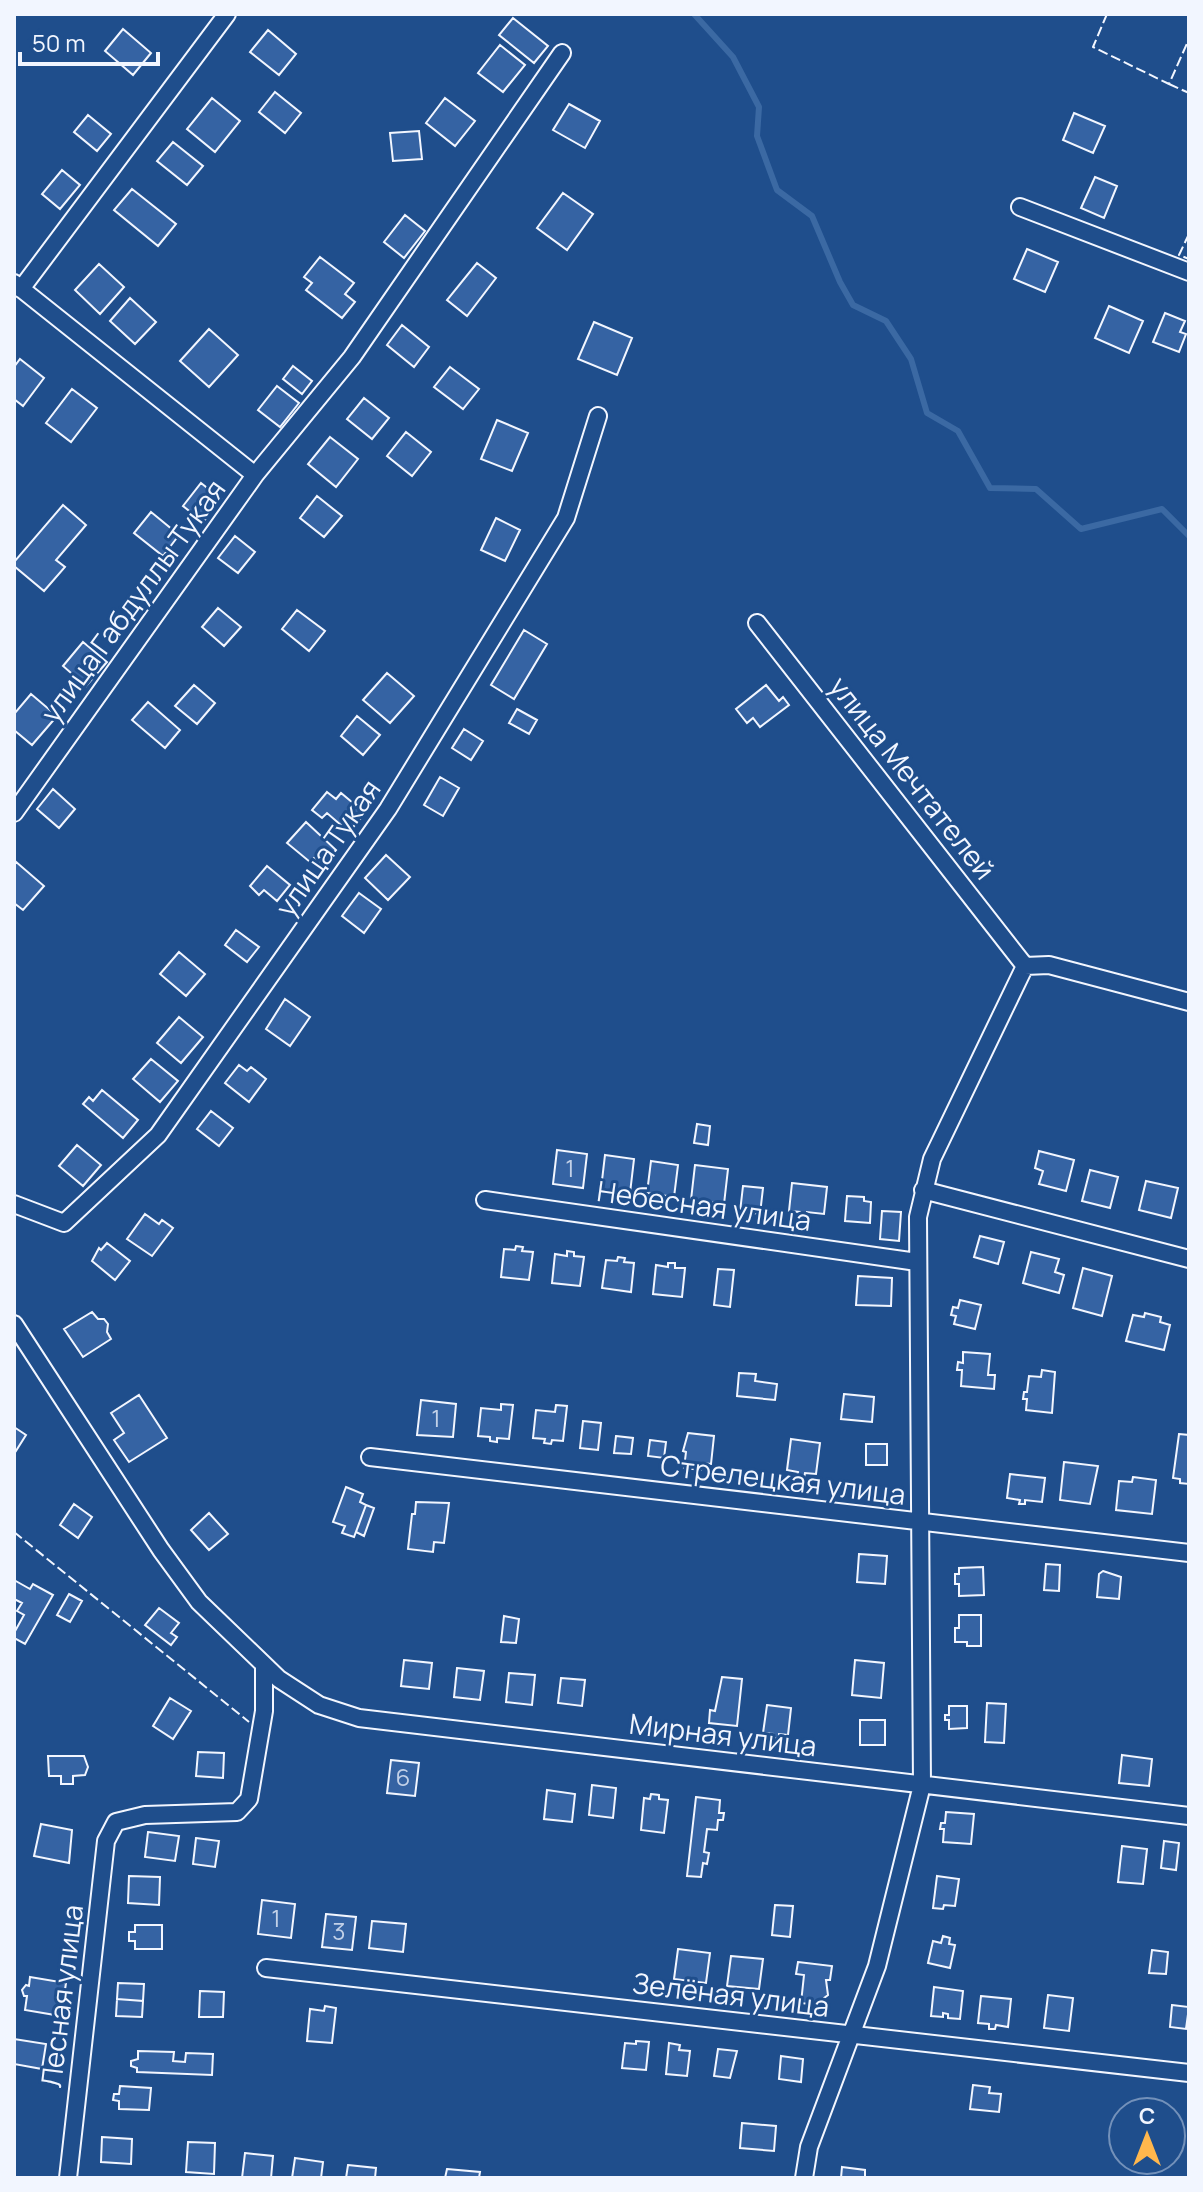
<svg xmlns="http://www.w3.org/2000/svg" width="1203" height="2192" viewBox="0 0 1203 2192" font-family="Manrope,sans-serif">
<rect width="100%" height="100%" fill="#1f4e8c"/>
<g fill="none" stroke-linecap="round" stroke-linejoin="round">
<path stroke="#3b69a3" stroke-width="6" d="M694,14L733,57L759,107L757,136L777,190L812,216L840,282L853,305L886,321L911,359L927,413L958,431L990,488L1036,489L1081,529L1162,509L1189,536"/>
</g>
<path fill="#3563a3" stroke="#f2f6ff" stroke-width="2" d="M513,18L548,46L534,63L499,35Z
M123,29L151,53L133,75L105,51Z
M268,30L296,54L279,75L250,52Z
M500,45L525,65L503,92L478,73Z
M275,92L301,113L285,133L259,112Z
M212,98L240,121L215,152L187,129Z
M445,98L475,121L455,146L426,123Z
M569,104L600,121L585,148L553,130Z
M1074,113L1105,126L1093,153L1063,140Z
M88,115L111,134L97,151L74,132Z
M419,131L422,159L393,161L390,133Z
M173,142L203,166L187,185L157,161Z
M62,170L80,185L60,209L42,194Z
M1095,177L1117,186L1104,218L1081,208Z
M132,189L176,224L158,246L114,210Z
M563,193L593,214L567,250L537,228Z
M405,215L425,231L404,258L384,242Z
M1027,249L1058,262L1045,292L1014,279Z
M320,257L354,283L345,294L355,302L342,318L306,290L312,283L304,277Z
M477,263L496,278L467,316L447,300Z
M99,264L124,287L100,314L75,290Z
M130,298L156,322L135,344L110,321Z
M1109,306L1143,321L1129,353L1095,338Z
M1165,313L1185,321L1180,332L1186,334L1179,352L1153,342Z
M594,322L632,338L617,375L578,359Z
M402,325L429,347L414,367L387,345Z
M209,329L238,355L209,387L180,361Z
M20,359L44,378L23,406L14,399V367Z
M293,366L312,381L302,394L283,379Z
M450,367L479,389L463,409L434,387Z
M277,386L299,403L280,427L258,410Z
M72,389L97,408L71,442L46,423Z
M364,398L389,418L372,439L347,419Z
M497,420L528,433L512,471L481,459Z
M406,432L431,452L412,476L387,456Z
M330,437L358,459L336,487L308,464Z
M201,483L221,499L203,522L183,506Z
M317,496L342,516L324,537L300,518Z
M63,505L86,525L56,560L65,567L44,591L14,566V562Z
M151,512L179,535L163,556L134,533Z
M496,518L520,530L505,561L481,550Z
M235,536L255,552L238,573L218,558Z
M218,608L241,627L224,646L202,627Z
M297,610L325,631L309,651L282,629Z
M524,630L547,644L514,699L491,685Z
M83,642L107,662L86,686L63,666Z
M387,673L414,696L390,723L363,700Z
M194,685L215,703L197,724L175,706Z
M766,685L779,701L783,697L789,705L760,727L753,718L747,723L736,709Z
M31,694L57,716L32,745L14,730V714Z
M148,702L180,730L165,748L132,720Z
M517,709L537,720L529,734L509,723Z
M357,716L380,735L363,755L341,736Z
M464,729L483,741L471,760L452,748Z
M440,777L459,788L443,816L424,805Z
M53,789L75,809L59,828L37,809Z
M327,792L336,799L341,793L365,813L349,832L327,813L322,818L312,810Z
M306,822L336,850L323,866L314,858L310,862L287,843Z
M386,855L410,877L388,900L365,878Z
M15,861L44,886L23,910L14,903Z
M267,866L290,885L277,901L264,890L259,895L250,886Z
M359,893L381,909L364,933L342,916Z
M236,930L259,947L247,962L225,945Z
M179,952L205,974L186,996L160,974Z
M285,999L310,1017L290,1046L266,1029Z
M179,1017L203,1037L181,1063L157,1043Z
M151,1059L178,1081L160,1102L133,1079Z
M239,1065L247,1071L251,1067L266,1079L249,1102L225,1083Z
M102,1090L138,1120L123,1138L83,1104L89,1097L93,1101Z
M211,1111L233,1128L219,1146L197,1129Z
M697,1124L710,1126L708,1145L694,1143Z
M77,1145L101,1165L83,1186L59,1166Z
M557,1150L587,1154L583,1188L553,1184Z
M1039,1151L1074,1160L1066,1191L1039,1184L1043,1171L1035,1168Z
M605,1155L634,1159L630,1193L601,1189Z
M651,1161L678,1165L674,1197L647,1193Z
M695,1165L728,1169L724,1204L691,1200Z
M1090,1170L1118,1177L1110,1208L1082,1201Z
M1146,1181L1178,1188L1171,1218L1139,1210Z
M792,1183L827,1187L824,1214L807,1212V1220L799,1219L800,1212L789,1211Z
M743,1186L763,1188L760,1214L740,1212Z
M847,1196L864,1197V1201L871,1202L870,1223L845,1221Z
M882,1211L901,1212L899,1241L880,1239Z
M145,1214L159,1224L162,1220L173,1228L152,1256L127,1239Z
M980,1236L1004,1242L998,1264L974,1257Z
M107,1243L130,1261L115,1280L92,1261L99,1248L101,1250Z
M516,1246L523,1247L522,1251L533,1252L529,1280L501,1277L504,1249L515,1250Z
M567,1251L574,1252V1256L584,1257L580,1286L552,1283L555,1254L567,1256Z
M1031,1252L1059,1259L1055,1272L1064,1275L1059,1293L1023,1283Z
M618,1257L625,1258L624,1262L634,1263L631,1292L602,1288L606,1260L617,1261Z
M668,1263H675V1268H685L682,1297L653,1294L656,1265L668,1267Z
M1083,1268L1112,1276L1102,1316L1073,1308Z
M718,1269L734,1270L730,1307L714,1305Z
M858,1276L892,1278L891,1306L856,1305Z
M960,1300L981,1305L975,1329L954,1324L956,1316L951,1315L953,1307L958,1308Z
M92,1312L98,1319H104L108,1324L107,1332L111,1339L83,1357L64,1329Z
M1145,1313L1161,1317L1160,1322L1170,1325L1164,1350L1126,1341L1133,1315L1144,1317Z
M963,1352L990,1354L988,1375H995L994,1389L961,1386L962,1370H957L958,1362L963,1363Z
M1042,1370L1055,1372L1052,1413L1026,1410L1027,1399H1023L1024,1392H1027L1029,1376L1041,1377Z
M739,1373L756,1374L755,1381L777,1384L775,1400L737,1396Z
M844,1394L874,1397L872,1422L841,1419Z
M139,1395L167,1438L129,1462L114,1440L124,1433L111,1413Z
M421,1400L456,1404L453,1437L417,1435Z
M501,1404L513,1405L509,1439L497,1438V1442L490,1441V1437L478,1436L481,1408L501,1410Z
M556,1405L567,1406L563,1441L552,1440L551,1444L544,1443L545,1439L533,1438L536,1410L555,1412Z
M583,1421L601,1423L598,1450L580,1448Z
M14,1427L26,1435L14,1454Z
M688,1433L714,1436L711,1464L702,1463L701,1470L684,1468L686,1452L683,1451Z
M1179,1434L1189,1435V1484L1180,1483V1479L1173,1478Z
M616,1436L633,1438L631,1454L614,1453Z
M791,1439L820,1443L816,1474L805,1473L804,1478H797L798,1472L787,1470Z
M650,1440L666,1442L664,1458L648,1456Z
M866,1444H887V1465H866Z
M1064,1462L1098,1466L1090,1504L1060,1500Z
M1010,1474L1045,1478L1042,1502L1025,1500V1504H1019L1020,1500L1007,1498Z
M1133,1477L1156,1480L1152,1514L1116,1510L1119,1481L1132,1482Z
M346,1487L363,1494L360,1502L366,1505L354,1537L342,1533L345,1526L333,1522Z
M416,1502L449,1503L444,1543L434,1542L433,1552L408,1549L412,1514H415Z
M74,1504L92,1517L78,1538L60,1525Z
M366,1505L374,1508L364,1536L356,1532Z
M209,1513L228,1534L209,1550L191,1530Z
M859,1554L887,1556L885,1584L857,1582Z
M1046,1564L1060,1565L1059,1591L1044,1590Z
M983,1567L984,1595L959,1596V1584H955V1574H959V1568Z
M1103,1571L1121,1577L1119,1599L1097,1597L1099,1574Z
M14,1580L30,1589L33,1584L53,1595L25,1644L14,1638V1633L24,1615L17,1611L22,1603L14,1599Z
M69,1594L82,1601L70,1622L57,1615Z
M159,1608L179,1623L171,1633L177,1637L171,1645L145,1625Z
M959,1615H981V1646H967V1642H955V1628H959Z
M504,1616L519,1619L516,1643L501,1642Z
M404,1660L432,1663L429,1689L401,1686Z
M855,1660L884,1663L881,1698L852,1695Z
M457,1668L484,1671L480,1700L454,1697Z
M509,1673L535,1675L532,1705L506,1702Z
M722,1677L742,1679L737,1726L709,1723L710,1710L715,1711Z
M561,1678L585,1680L582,1706L558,1703Z
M170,1698L191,1711L173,1739L153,1726Z
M987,1703L1006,1704L1004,1743L985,1742Z
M767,1705L791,1708L788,1735L779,1734V1739L772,1738L773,1734L763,1733Z
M949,1706H967V1728L949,1729V1720H945V1715H949Z
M860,1720H885V1745H860Z
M198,1752L224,1753L223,1778L196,1776Z
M1122,1755L1152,1759L1149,1786L1119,1783Z
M48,1756H84L88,1767L85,1775L73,1776V1784H61V1776H49Z
M391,1760L419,1763L415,1796L387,1793Z
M592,1785L616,1788L613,1818L589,1815Z
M547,1790L575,1794L572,1822L544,1819Z
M651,1794L659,1795V1799L668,1800L664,1833L641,1830L644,1798L650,1799Z
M696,1797L720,1800L719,1813H724L723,1820H718L717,1830L707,1829L704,1852L709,1853L707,1864L703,1863L701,1877L687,1876Z
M946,1812L974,1814L971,1844L943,1842L944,1829H940L941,1823H945Z
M41,1824L72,1830L69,1863L34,1856Z
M148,1832L179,1836L175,1861L145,1857Z
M196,1838L219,1841L215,1867L193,1864Z
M1164,1841L1179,1843L1176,1870L1161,1868Z
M1122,1846L1147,1849L1143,1884L1118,1882Z
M129,1876L160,1877L159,1905L128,1903Z
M937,1876L959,1879L955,1906L944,1905L943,1909L933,1908Z
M262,1900L295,1904L291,1938L258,1934Z
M775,1905L793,1906L790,1937L772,1935Z
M326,1914L356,1917L352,1950L322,1947Z
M372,1921L406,1924L403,1952L369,1948Z
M135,1925H162V1949H135V1941H129V1932H135Z
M943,1936L950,1938L949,1944L955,1945L950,1968L928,1963L933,1941L941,1943Z
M678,1949L710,1953L706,1983L674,1979Z
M1152,1950L1168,1952L1166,1974L1149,1973Z
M731,1956L763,1959L759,1989L727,1986Z
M798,1962L832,1966L830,1980H826L828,1995L824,1998L823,2006L801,2003L804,1975L796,1974Z
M30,1977L66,1983L61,2016L25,2010L27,1996H24L22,1990L26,1985L29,1986Z
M118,1983L144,1984L143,2001L117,1999Z
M934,1987L963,1991L960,2019L948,2018V2014L943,2013V2017L931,2016Z
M200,1991L224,1992L223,2017H199Z
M1048,1995L1073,1998L1069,2031L1044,2028Z
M981,1996L1011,1999L1008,2027L996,2025L995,2029H989V2024L978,2023Z
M117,1999L143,2001L142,2017L116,2016Z
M1172,2005L1189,2007L1186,2029L1170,2027Z
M325,2006L336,2008L332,2043L307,2041L310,2009L324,2011Z
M14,2039L46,2044L42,2069L14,2064Z
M636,2041L649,2042L646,2070L622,2068L625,2043L636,2044Z
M669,2043L680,2045L679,2050L690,2051L687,2076L666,2074Z
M718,2049L737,2051L730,2078L714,2076Z
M138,2051L174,2052L173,2061L185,2062L186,2053L213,2054L212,2075L137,2072V2068L131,2066V2061L138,2059Z
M781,2056L803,2059L801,2082L779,2079Z
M973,2085L990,2087L989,2093L1001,2094L999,2112L970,2109Z
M120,2086L151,2088L149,2110L119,2109V2101L113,2100L114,2094H119Z
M742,2123L776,2126L774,2151L740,2148Z
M102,2137L132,2139L131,2164L101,2162Z
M188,2142L215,2143L214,2174L186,2172Z
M245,2153L273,2156L271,2178H242Z
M295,2158L323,2162L321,2178H292Z
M348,2165L376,2168L375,2178H346Z
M842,2167L865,2170V2178H841Z
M447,2169L480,2172L479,2178H445Z"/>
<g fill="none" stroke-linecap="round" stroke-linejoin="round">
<g stroke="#f2f6ff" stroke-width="20">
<path id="street" d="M1020,207L1189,272
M14,283L255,475L14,813
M21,289L227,14
M255,475L352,357L562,53
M757,623L1025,966
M1025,966L1049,965L1189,1002
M923,1190L1189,1259
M485,1200L917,1262
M14,1204L64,1223L158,1135L388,809L566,518L598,416
M14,1324L161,1550L199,1602L279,1679L319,1705L359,1718L1189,1816
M370,1457L1189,1553
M266,1968L1189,2073
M68,2178L106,1841L116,1822L145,1815L237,1812L249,1799L264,1711V1667
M804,2178L809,2147L877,1966L922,1785L918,1217L932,1159L1025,966"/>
</g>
<use href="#street" stroke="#1f4e8c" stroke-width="16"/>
<path stroke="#f2f6ff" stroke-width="2" stroke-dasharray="10 4" stroke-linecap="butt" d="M1017,14H1018
M1107,14L1093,47L1169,84L1189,39
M1169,84L1189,93
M1189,234L1179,255L1189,259
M14,1532L249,1722"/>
</g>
<g text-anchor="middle" stroke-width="6" stroke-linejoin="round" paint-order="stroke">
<g font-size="24" fill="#c3d1e8">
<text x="570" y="1177">1</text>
<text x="436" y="1427">1</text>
<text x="403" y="1786">6</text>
<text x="276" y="1927">1</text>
<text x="339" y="1940">3</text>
</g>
<g font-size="28" fill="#f2f6ff" stroke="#1f4e8c">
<text transform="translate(133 601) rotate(-54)" y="10">улица Габдуллы Тукая</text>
<text transform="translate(912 778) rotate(52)" y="10">улица Мечтателей</text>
<text transform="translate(328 848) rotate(-55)" y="10">улица Тукая</text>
<text transform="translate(704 1206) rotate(8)" y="10">Небесная улица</text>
<text transform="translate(783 1480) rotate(7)" y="10">Стрелецкая улица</text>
<text transform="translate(723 1735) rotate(7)" y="10">Мирная улица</text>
<text transform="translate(731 1995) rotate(7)" y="10">Зелёная улица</text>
<text transform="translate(62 1996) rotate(-83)" y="10">Лесная улица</text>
</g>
</g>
<rect width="1203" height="2192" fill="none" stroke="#f2f6ff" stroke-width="32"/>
<g transform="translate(1147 2136)"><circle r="38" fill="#1f4e8c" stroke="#7391ba" stroke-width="2"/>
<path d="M0-6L14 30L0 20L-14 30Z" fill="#ffb74d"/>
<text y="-12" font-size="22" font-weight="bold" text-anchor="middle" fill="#f2f6ff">С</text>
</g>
<path d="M20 52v12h138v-12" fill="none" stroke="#f2f6ff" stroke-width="4"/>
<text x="32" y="52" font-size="24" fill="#f2f6ff" stroke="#1f4e8c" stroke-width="6" paint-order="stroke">50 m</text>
</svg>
